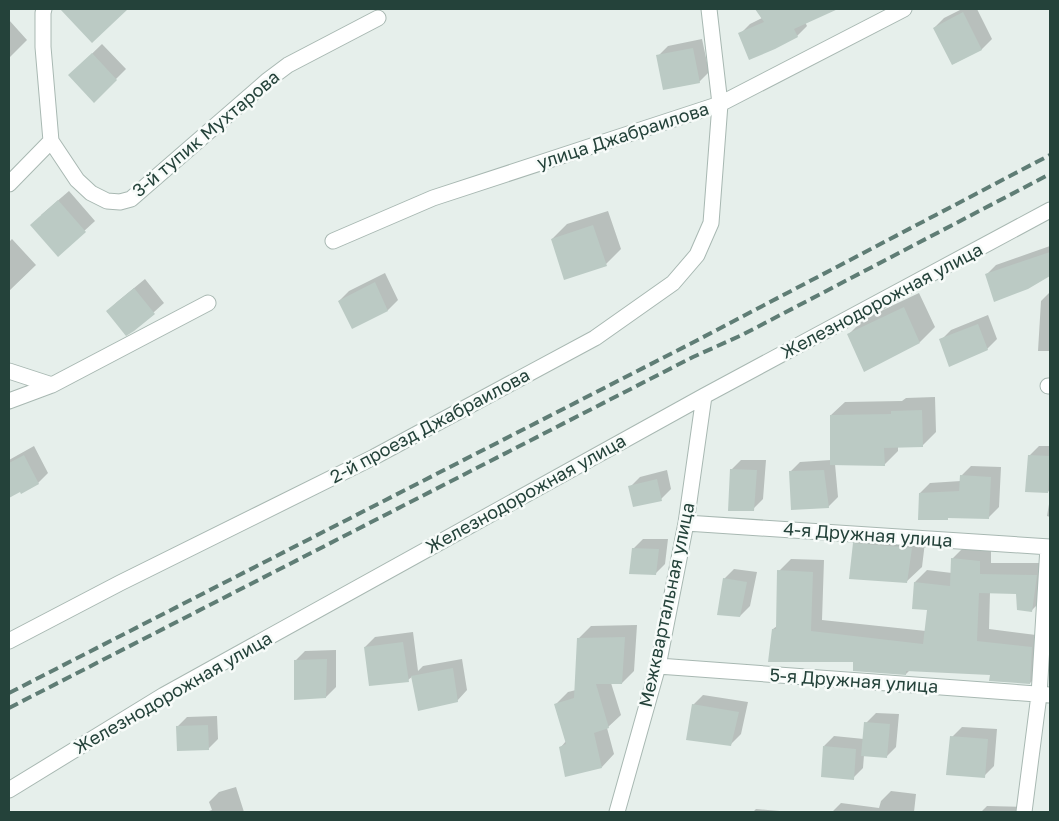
<svg xmlns="http://www.w3.org/2000/svg" width="1059" height="821" viewBox="0 0 1059 821" font-family="'Golos Text',sans-serif">
<rect width="100%" height="100%" fill="#e6efeb"/>
<path fill="#0003" d="M72,9H126L92,41L67,14Z
M762,9H837L805,22L807,26L797,36L740,34L750,24L762,18L758,12Z
M962,9H977L992,39L982,49L953,64L934,28L944,18Z
M9,20L27,40L9,58Z
M702,39L709,72L699,82L658,56L668,46Z
M102,44L126,69L94,101L70,75Z
M69,191L95,221L58,255L41,215Z
M608,211L621,249L606,264L552,239L567,224Z
M12,239L36,265L9,291V242Z
M1050,246V275L1028,287L986,275L996,265Z
M385,273L398,300L388,310L353,327L339,301L349,291Z
M145,279L164,303L134,330L107,312L117,302Z
M1050,292V351H1038L1041,301Z
M919,293L935,327L920,342L849,334L864,319Z
M988,315L997,339L987,349L941,340L951,330Z
M935,397L936,432L922,446H898V451L884,465L835,464L838,497L828,507L790,472L800,462L831,460V415L845,402L902,401L906,398Z
M34,446L48,473L38,483L11,495L9,491V460Z
M1039,446H1050V489L1048,492L1029,456Z
M741,460H766L763,499L753,509L731,470Z
M971,466L1001,467L999,507L989,517L920,493L930,483L961,481V476Z
M667,470L671,489L661,499L630,487L640,477Z
M1050,498V517L1047,516Z
M869,529L926,534L922,567L906,582L854,544Z
M643,539H668L665,564L655,574L633,549Z
M964,547L991,550V563H1048L1043,599L1032,610L1018,593L990,592L989,629L1044,636L1042,671L1030,683L991,674L910,670L906,674L855,661L773,629L777,626L779,571L791,559L824,560L822,620L926,631L928,609L914,608L915,582L927,570L952,573V559Z
M734,569L757,572L750,606L740,616L724,579Z
M637,625L634,671L622,683H611L621,715L607,728L614,754L602,767L561,747L566,741L555,705L568,692L576,690L579,638L591,626Z
M413,632L418,671L423,666L462,659L467,690L457,701L419,709L413,676L408,680L365,647L375,637Z
M336,650V687L326,697L295,661L305,651Z
M703,695L748,702L741,734L731,744L693,705Z
M876,713L899,714L896,747L886,757L864,755L863,768L853,778L824,746L834,736L864,739L866,723Z
M217,716L218,739L208,749L177,727L187,717Z
M962,727L997,729L994,766L984,776L952,737Z
M236,787L244,812H206L212,810L209,802L219,792Z
M891,791L916,794L914,812H832L841,803L879,808L881,801Z
M987,806L1024,807V812H981Z
M756,809L780,811V812H753Z"/>
<path fill="#bbcac4" d="M60,9H128L92,43Z
M755,9H838L794,29L798,37L775,49L749,60L738,33L764,22Z
M963,12L982,50L952,65L933,28Z
M693,48L700,83L663,90L656,55Z
M92,53L117,80L94,103L68,75Z
M58,200L86,232L58,257L30,225Z
M593,225L607,266L564,280L551,239Z
M1050,252V276L1028,289L994,302L985,274Z
M375,282L388,311L352,329L338,301Z
M134,288L155,314L134,331L126,336L106,311Z
M904,307L920,343L864,372L847,334Z
M978,324L988,350L949,367L939,339Z
M922,410L923,447L884,448L885,466L830,465V415L891,414V411Z
M24,455L39,484L21,494L20,492L9,498V463Z
M1028,455L1050,456L1048,493L1025,492Z
M730,469L757,470L754,511H728Z
M824,470L829,508L791,510L789,471Z
M960,475L991,477L989,519L948,518V520H918L919,493L959,491Z
M657,479L662,501L633,507L628,486Z
M853,543L912,548L907,583L849,579Z
M632,548L659,549L656,575L629,574Z
M951,558L980,561V574L1037,575L1032,612L1017,610L1016,594L979,593L977,641L1032,647L1030,684L989,681L990,675L906,671V675L853,671V662H768L772,629H776L777,570L813,572L811,631L923,644L927,610L912,609L914,582L950,586Z
M723,578L747,582L740,617L717,615Z
M625,637L622,684H596L609,728L594,733L602,768L565,777L559,747L566,744L554,704L574,698L577,638Z
M403,642L409,682L369,686L364,647Z
M327,659L326,698L294,700V660Z
M453,668L458,702L418,711L411,676Z
M692,704L739,712L731,746L686,740Z
M864,722L890,724L887,758L861,756Z
M208,725L209,750L177,751L176,726Z
M950,736L988,739L985,778L946,775Z
M823,746L856,749L854,780L821,777Z"/>
<g fill="none" stroke-linecap="round" stroke-linejoin="round">
<g stroke="#a8b8b2" stroke-width="17">
<path id="minor" d="M44,9L43,13V47L51,141L77,180L91,193L107,201L120,202L131,199L268,80L288,65L378,18
M9,184L51,141
M333,241L433,198L720,104L904,9
M9,371L52,385
M1048,386H1050
M9,401L52,385L208,303
M686,523L1050,547
M9,641L120,583L374,457L595,338L673,283L697,255L711,223L720,104L709,9
M658,666L1050,695
M9,790L164,695L704,396L1050,210
M617,812L658,666L686,523L704,396
M1024,812L1039,695L1048,547"/>
</g>
<use href="#minor" stroke="#fff" stroke-width="15"/>
<path stroke="#5f7d75" stroke-width="4" stroke-dasharray="10 5" stroke-linecap="butt" d="M9,693L690,344L1050,155
M9,708L693,357L742,335L1050,174"/>
</g>
<g text-anchor="middle" stroke-width="5" stroke-linejoin="round" paint-order="stroke">
<g font-size="18" fill="#24423a" stroke="#f7fbf9">
<text transform="translate(206 134) rotate(-40)" y="6">3-й тупик Мухтарова</text>
<text transform="translate(623 136) rotate(-18)" y="6">улица Джабраилова</text>
<text transform="translate(882 301) rotate(-28)" y="6">Железнодорожная улица</text>
<text transform="translate(430 426) rotate(-28)" y="6">2-й проезд Джабраилова</text>
<text transform="translate(526 494) rotate(-29)" y="6">Железнодорожная улица</text>
<text transform="translate(868 535) rotate(4)" y="6">4-я Дружная улица</text>
<text transform="translate(667 605) rotate(-78)" y="6">Межквартальная улица</text>
<text transform="translate(854 681) rotate(4)" y="6">5-я Дружная улица</text>
<text transform="translate(173 693) rotate(-30)" y="6">Железнодорожная улица</text>
</g>
</g>
<rect width="1059" height="821" fill="none" stroke="#24423a" stroke-width="20"/>
</svg>
